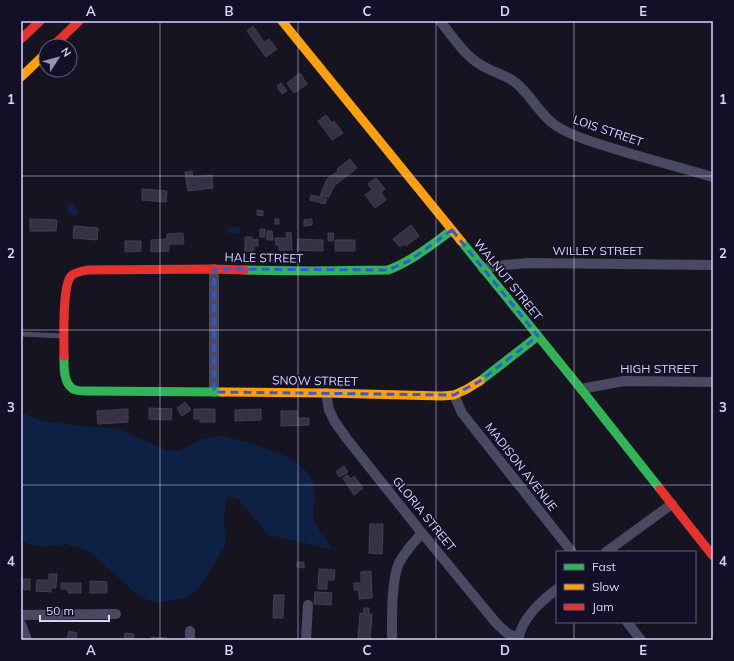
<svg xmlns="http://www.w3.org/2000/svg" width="734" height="661" viewBox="0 0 734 661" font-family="Mulish,sans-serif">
<rect width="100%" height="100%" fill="#161421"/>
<path fill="#0d2144" d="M70,202C74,204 75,208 78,211L79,215L73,216L68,211L67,205Z
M228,227H240V233H228Z
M21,413L44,421L80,426L116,428L166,450L177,452L202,439L222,436L255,444L290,458L306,471L313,482L315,495L313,516L319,530L333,550L269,535L237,498L226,496L224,519L226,544L200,587L185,598L156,603L141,598L89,551L66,544L44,547L25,543L21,538Z"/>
<path fill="#343243" stroke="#433f54" d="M253,26L264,42L269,39L277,49L266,57L247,31Z
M300,73L307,84L294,93L287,83Z
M281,83L287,91L282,94L277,86Z
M326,115L332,123L334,121L343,133L332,140L318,121Z
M350,159L357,168L334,186L329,197L320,196L327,179L338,171L337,169Z
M192,171L193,177L212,175L213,188L188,191L185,172Z
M376,178L385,189L381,192L386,200L375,208L365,195L372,190L368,184Z
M142,189L167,191L166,202L142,200Z
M311,195L327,199L325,204L310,200Z
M257,210L263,211V216L257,215Z
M30,219L57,220L56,231H30Z
M275,219H279V224H275Z
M312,219V225L304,226V220Z
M411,225L419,236L406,246L404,244L400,247L393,239Z
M74,226L98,228L97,240L73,238Z
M260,229H265V237H260Z
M267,231H272L273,240H267Z
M291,232L292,250H279V245H276L275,238H287L286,233Z
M183,233L184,244H169V251L151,252V240L167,239V234Z
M328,233H334L333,241H328Z
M245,237H252V240L258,239V246H254V251H245Z
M298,239L323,240V251L297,250Z
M335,240H355V251H335Z
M125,241H141V251L125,252Z
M185,402L191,410L182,416L177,408Z
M149,408L172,409L171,420L149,419Z
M128,409V422L98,424L97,411Z
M194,409H215V422H200V419H194Z
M261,409V420L235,421V410Z
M281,411H297V418H309V425L281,426Z
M344,466L348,472L340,477L336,472Z
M347,475L351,479L354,476L363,488L354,495L343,478Z
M370,524H383L382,554L369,553Z
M297,562H304V568L297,567Z
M319,569L335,570L334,580H327V589H318Z
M371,571L372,598L359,599V590H354V583H361V572Z
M49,574H57L56,588H51V592L36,591L37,580H49Z
M21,579H30V590L21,589Z
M90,581L107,582V593H90Z
M61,583H81V593H68V589H61Z
M315,592L332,593L331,605L314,604Z
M274,595H284L283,618H273Z
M364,608H369V614H372L370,640L358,639L360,613L363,614Z
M69,631L77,633L76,640H67Z
M125,633L134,634L133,640H124Z
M151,637L167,638V640H151Z"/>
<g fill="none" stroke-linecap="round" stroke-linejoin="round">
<path stroke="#4a4962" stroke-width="5" d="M21,334L63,336"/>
<path stroke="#4a4962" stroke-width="10" d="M440,21C452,36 464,55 481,65C492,72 506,75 516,83C531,95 539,114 555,125C574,138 606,146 628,153C657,161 685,169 713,177
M214,269V392
M483,269L504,265L528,263L713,265
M581,389L624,381L713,382
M326,393L329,410L335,422L347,439L422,533L497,624L507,633L518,639
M454,395L462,413L572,552
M606,552L672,504
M21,615L116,614
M627,622L641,640
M21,624L27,640
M190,640V631
M306,640L308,605
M392,640C392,620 391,580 399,563C405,551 414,542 422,533
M518,640C522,618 540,602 557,589"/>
<path stroke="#30b455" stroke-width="9" d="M461,241L581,389L660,489
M244,270L310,271L388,270C412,261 431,245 452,230
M64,356C64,366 63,383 73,389C77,391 82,391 86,391L222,392
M480,381L538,336"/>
<path stroke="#ff9f0a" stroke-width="9" d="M282,21L461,241
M21,77L46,53
M222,392L326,393L442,396L454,395L467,389L480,381"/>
<path stroke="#e5322d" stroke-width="9" d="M21,39L40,21
M53,46L79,21
M64,356C64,341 62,286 71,276C75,272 82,271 88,270L214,269L244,270
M660,489L713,556"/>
</g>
<path fill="none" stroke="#305bdc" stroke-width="3" stroke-dasharray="8 5" stroke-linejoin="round" d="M452,230L538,336L480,381L454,395L214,392V269L388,270L409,261Z"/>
<path fill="none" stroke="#d9d4ff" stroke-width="1" stroke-opacity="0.55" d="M160,21V640M298,21V640M436,21V640M574,21V552M21,176H713M21,330H713M21,485H713M574,622V640"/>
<g text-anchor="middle" stroke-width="3" stroke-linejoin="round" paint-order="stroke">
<g font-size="12" fill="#d9d4ff" stroke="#130f26">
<text transform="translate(608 131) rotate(19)" y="4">LOIS STREET</text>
<text x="598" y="255">WILLEY STREET</text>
<text transform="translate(264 258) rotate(1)" y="4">HALE STREET</text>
<text transform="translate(508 280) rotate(51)" y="4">WALNUT STREET</text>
<text x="659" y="373">HIGH STREET</text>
<text transform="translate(315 381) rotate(1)" y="4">SNOW STREET</text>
<text transform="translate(521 467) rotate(52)" y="4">MADISON AVENUE</text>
<text transform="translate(424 514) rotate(51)" y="4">GLORIA STREET</text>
</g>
</g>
<rect width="734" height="661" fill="none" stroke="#130f26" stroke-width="44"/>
<rect x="556" y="551" width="140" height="72" fill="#130f26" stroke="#625e7d"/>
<rect x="564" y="564" width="20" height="6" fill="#30b455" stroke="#625e7d"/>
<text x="592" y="571" font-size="12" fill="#d9d4ff">Fast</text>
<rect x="564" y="584" width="20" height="6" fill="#ff9f0a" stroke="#625e7d"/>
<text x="592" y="591" font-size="12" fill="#d9d4ff">Slow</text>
<rect x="564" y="604" width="20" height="6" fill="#e5322d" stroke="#625e7d"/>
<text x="592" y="611" font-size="12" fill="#d9d4ff">Jam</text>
<g transform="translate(58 58) rotate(54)"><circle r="19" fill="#130f26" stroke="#625e7d"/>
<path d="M0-3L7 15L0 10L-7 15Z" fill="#9591b1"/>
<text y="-6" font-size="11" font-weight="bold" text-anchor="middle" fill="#d9d4ff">N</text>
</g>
<path d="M40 615v6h69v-6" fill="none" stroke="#d9d4ff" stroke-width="2"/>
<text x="46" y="615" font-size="12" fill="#d9d4ff" stroke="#130f26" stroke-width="3" paint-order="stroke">50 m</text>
<rect x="22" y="22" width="690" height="617" fill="none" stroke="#d9d4ff" stroke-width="1.5"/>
<g font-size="13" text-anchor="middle" font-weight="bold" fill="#d9d4ff">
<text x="91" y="16">A</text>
<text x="229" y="16">B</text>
<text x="367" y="16">C</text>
<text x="505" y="16">D</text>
<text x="643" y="16">E</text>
<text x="11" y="104">1</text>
<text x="723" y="104">1</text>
<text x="11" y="258">2</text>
<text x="723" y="258">2</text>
<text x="11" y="412">3</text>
<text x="723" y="412">3</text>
<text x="11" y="566">4</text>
<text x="723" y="566">4</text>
<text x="91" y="655">A</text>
<text x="229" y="655">B</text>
<text x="367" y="655">C</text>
<text x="505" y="655">D</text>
<text x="643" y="655">E</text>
</g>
</svg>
